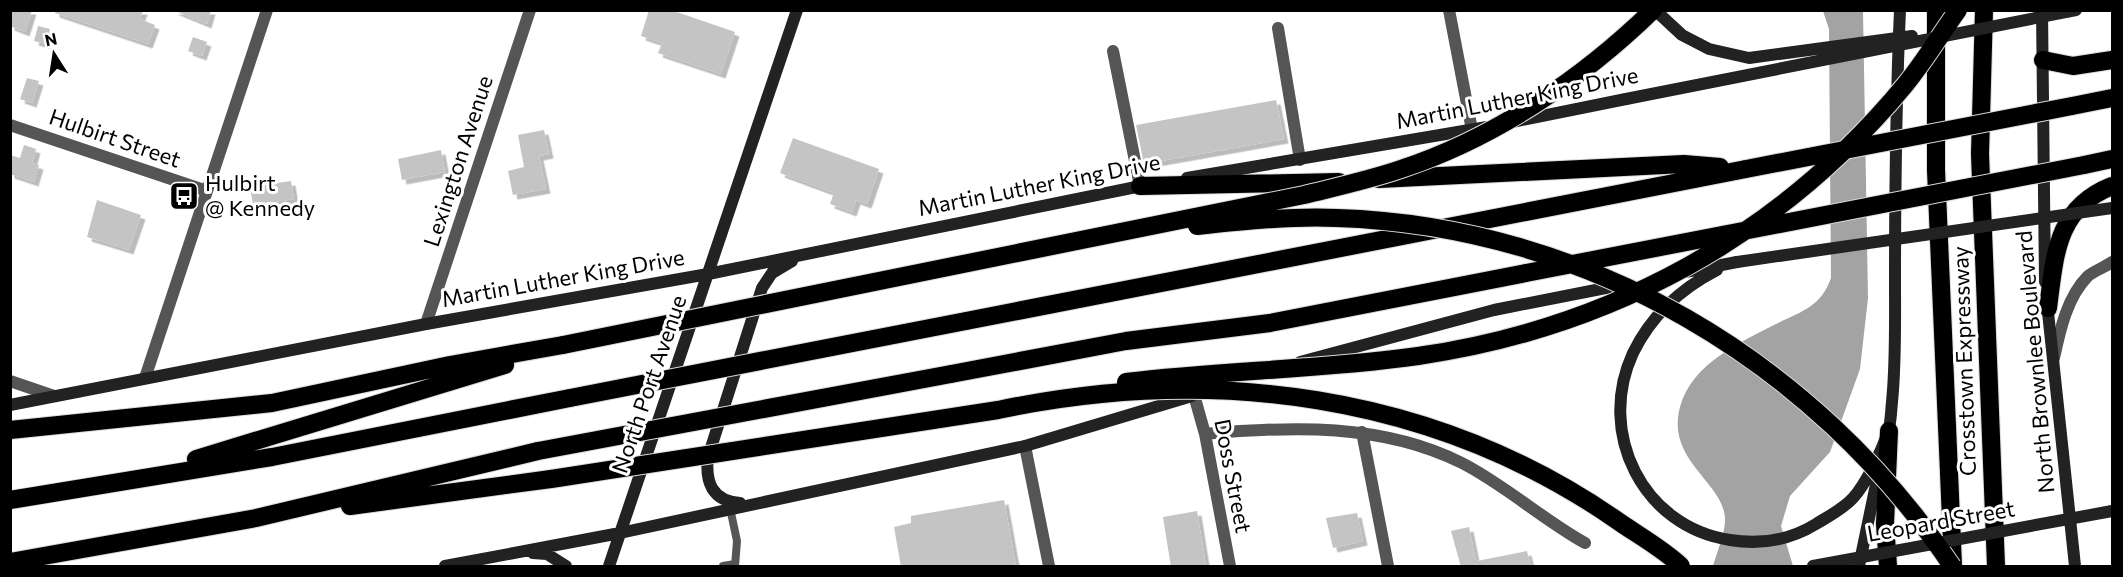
<svg xmlns="http://www.w3.org/2000/svg" width="2123" height="577" viewBox="0 0 2123 577" font-family="Commissioner,sans-serif">
<defs>
<filter id="shadow"><feDropShadow dx="4.5" dy="4.5" stdDeviation="0" flood-color="#0004"/></filter>
</defs>
<rect width="100%" height="100%" fill="#fff"/>
<path fill="#a3a3a3" d="M1823,11H1863L1868,298L1860,369L1830,452L1790,496L1781,526L1793,566H1713C1717,552 1724,536 1725,522C1727,483 1665,462 1680,407C1692,363 1741,342 1778,323C1803,311 1821,306 1831,278L1829,29Z"/>
<path fill="#c4c4c4" filter="url(#shadow)" d="M10,10H32L25,32L10,26Z
M55,10H143L140,19L155,25L148,44L55,13Z
M173,10H211L207,24Z
M649,10H671L735,32L721,74L658,53L662,43L641,36Z
M38,26L50,29L46,44L34,41Z
M193,37L207,42L202,56L188,51Z
M27,78L39,81L32,103L20,99Z
M1276,100L1284,139L1144,164L1136,125Z
M544,130L549,154L539,156L546,189L513,195L508,171L524,167L518,135Z
M793,138L879,169L867,204L856,200L852,212L830,204L834,193L780,173Z
M24,145L36,149L32,163L39,165L34,182L10,174V155L20,158Z
M441,150L445,172L402,180L398,159Z
M291,181L294,199L253,205L250,187Z
M97,200L141,215L129,250L87,237Z
M1004,500L1016,567H901L894,527L911,523V516Z
M1197,511L1206,567H1171L1163,517Z
M1357,513L1363,541L1333,548L1326,518Z
M1469,527L1477,567H1461L1451,531Z
M1527,551L1531,567H1477V561Z"/>
<g fill="none" stroke-linecap="round" stroke-linejoin="round">
<g stroke="#dbdbdb" stroke-width="20">
<path id="motorway" d="M1936,10V170L1953,566
M1984,10L1980,154L1996,566
M2043,60L2073,66L2112,60
M2072,106L2112,98
M2084,165L2112,159
M1379,179L1684,164L1720,167
M1140,186L1339,182
M2048,308C2055,255 2056,208 2112,186
M966,321L1746,169
M951,374L1126,341L1270,323L1526,273
M10,430L272,403L450,365L563,345
M196,459L505,365
M10,500L272,457L570,398
M350,506L551,479
M10,562L256,518L538,451
M1888,566L1885,524L1889,431"/>
</g>
<path stroke="#555" stroke-width="8" d="M730,508L737,541L735,566
M723,566L735,564"/>
<path stroke="#555" stroke-width="12" d="M1449,10L1472,130
M1278,28L1300,160
M1113,51L1140,186
M10,125L207,191
M426,324L530,10
M145,378L267,10
M10,381L54,396
M1194,395L1205,434L1230,566
M1362,432L1388,566
M1205,434C1291,426 1382,423 1462,463C1505,485 1542,519 1585,543
M1025,446L1049,566"/>
<path stroke="#555" stroke-width="12" d="M2054,358C2060,330 2067,297 2088,276C2094,271 2105,267 2112,262"/>
<path stroke="#222" stroke-width="12" d="M2042,10L2045,282
M1512,122L1626,99
M1187,178L1487,127
M1717,270C1680,289 1651,316 1633,353C1596,433 1643,527 1730,540C1761,545 1790,540 1816,524C1829,516 1843,509 1853,498C1866,484 1882,450 1888,432C1891,423 1891,411 1892,402C1896,362 1895,322 1895,281C1895,191 1896,101 1900,10
M1685,272L1737,262
M2047,303L2075,566
M1300,362L1494,310L1621,285
M10,405L426,324L708,274L1146,185
M740,503C712,501 705,482 708,457L762,288L772,273L792,261
M533,553L547,554L566,566
M445,566L620,533L1025,446L1192,396
M609,566L797,10
M1859,566L1879,470"/>
<use href="#motorway" stroke="#000" stroke-width="18"/>
<g stroke="#dbdbdb" stroke-width="20" stroke-linecap="butt">
<path id="motorway-bridge" d="M1746,169L2072,106
M1197,226C1244,221 1291,216 1337,218C1587,226 1814,361 1952,566
M1526,273L2084,165
M563,345L1304,195C1336,187 1369,180 1401,169C1495,138 1582,79 1653,10
M1126,382C1223,370 1321,370 1418,356C1611,328 1780,236 1905,85C1924,62 1940,35 1958,10
M570,398L966,321
M538,451L951,374
M551,479L998,410C1212,365 1432,393 1615,519C1636,534 1662,548 1681,566"/>
</g>
<path stroke="#222" stroke-width="12" d="M1655,10L1682,35L1709,49L1749,58L1912,36
M1626,99L2076,10
M1737,262L2112,208
M1813,566L2112,511"/>
<use href="#motorway-bridge" stroke="#000" stroke-width="18"/>
</g>
<defs>
<g id="bus-square" transform="scale(1.5)"><rect x="-9" y="-9" width="18" height="18" rx="4" fill="#000" stroke="#fff"/><path d="M-5-6H5V4H4V6H2V4H-2V6H-4V4H-5ZM-3.5-4V0h7V-4ZM-3.5 1.2v1.5H-2V1.2ZM2 1.2v1.5H3.5V1.2Z" fill="#fff"/></g>
</defs>
<g fill-rule="evenodd">
<use href="#bus-square" x="184" y="196"/>
</g>
<g text-anchor="middle" stroke-width="6" stroke-linejoin="round" paint-order="stroke">
<g font-size="22" fill="#000" stroke="#fff">
<text transform="translate(1517 98) rotate(-11)" y="8">Martin Luther King Drive</text>
<text transform="translate(115 138) rotate(19)" y="8">Hulbirt Street</text>
<text transform="translate(458 161) rotate(-72)" y="8">Lexington Avenue</text>
<text transform="translate(1039 185) rotate(-11)" y="8">Martin Luther King Drive</text>
<text transform="translate(563 278) rotate(-10)" y="8">Martin Luther King Drive</text>
<text transform="translate(1964 361) rotate(-92)" y="8">Crosstown Expressway</text>
<text transform="translate(2035 362) rotate(-95)" y="8">North Brownlee Boulevard</text>
<text transform="translate(649 384) rotate(-71)" y="8">North Port Avenue</text>
<text transform="translate(1233 476) rotate(79)" y="8">Doss Street</text>
<text transform="translate(1941 521) rotate(-10)" y="8">Leopard Street</text>
</g>
<g font-size="22" fill="#000" stroke="#fff" text-anchor="start">
<text x="205" y="191">Hulbirt<tspan x="205" dy="25">@ Kennedy</tspan></text>
</g>
</g>
<rect width="2123" height="577" fill="none" stroke="#000000" stroke-width="24"/>
<g transform="translate(54 54) rotate(348)" stroke="#ffffff" stroke-width="4.5" paint-order="stroke">
<path d="M0-4.5L10 22L0 15L-10 22Z" fill="#000000"/>
<text y="-9" font-size="16" font-weight="bold" text-anchor="middle" fill="#000000">N</text>
</g>
</svg>
